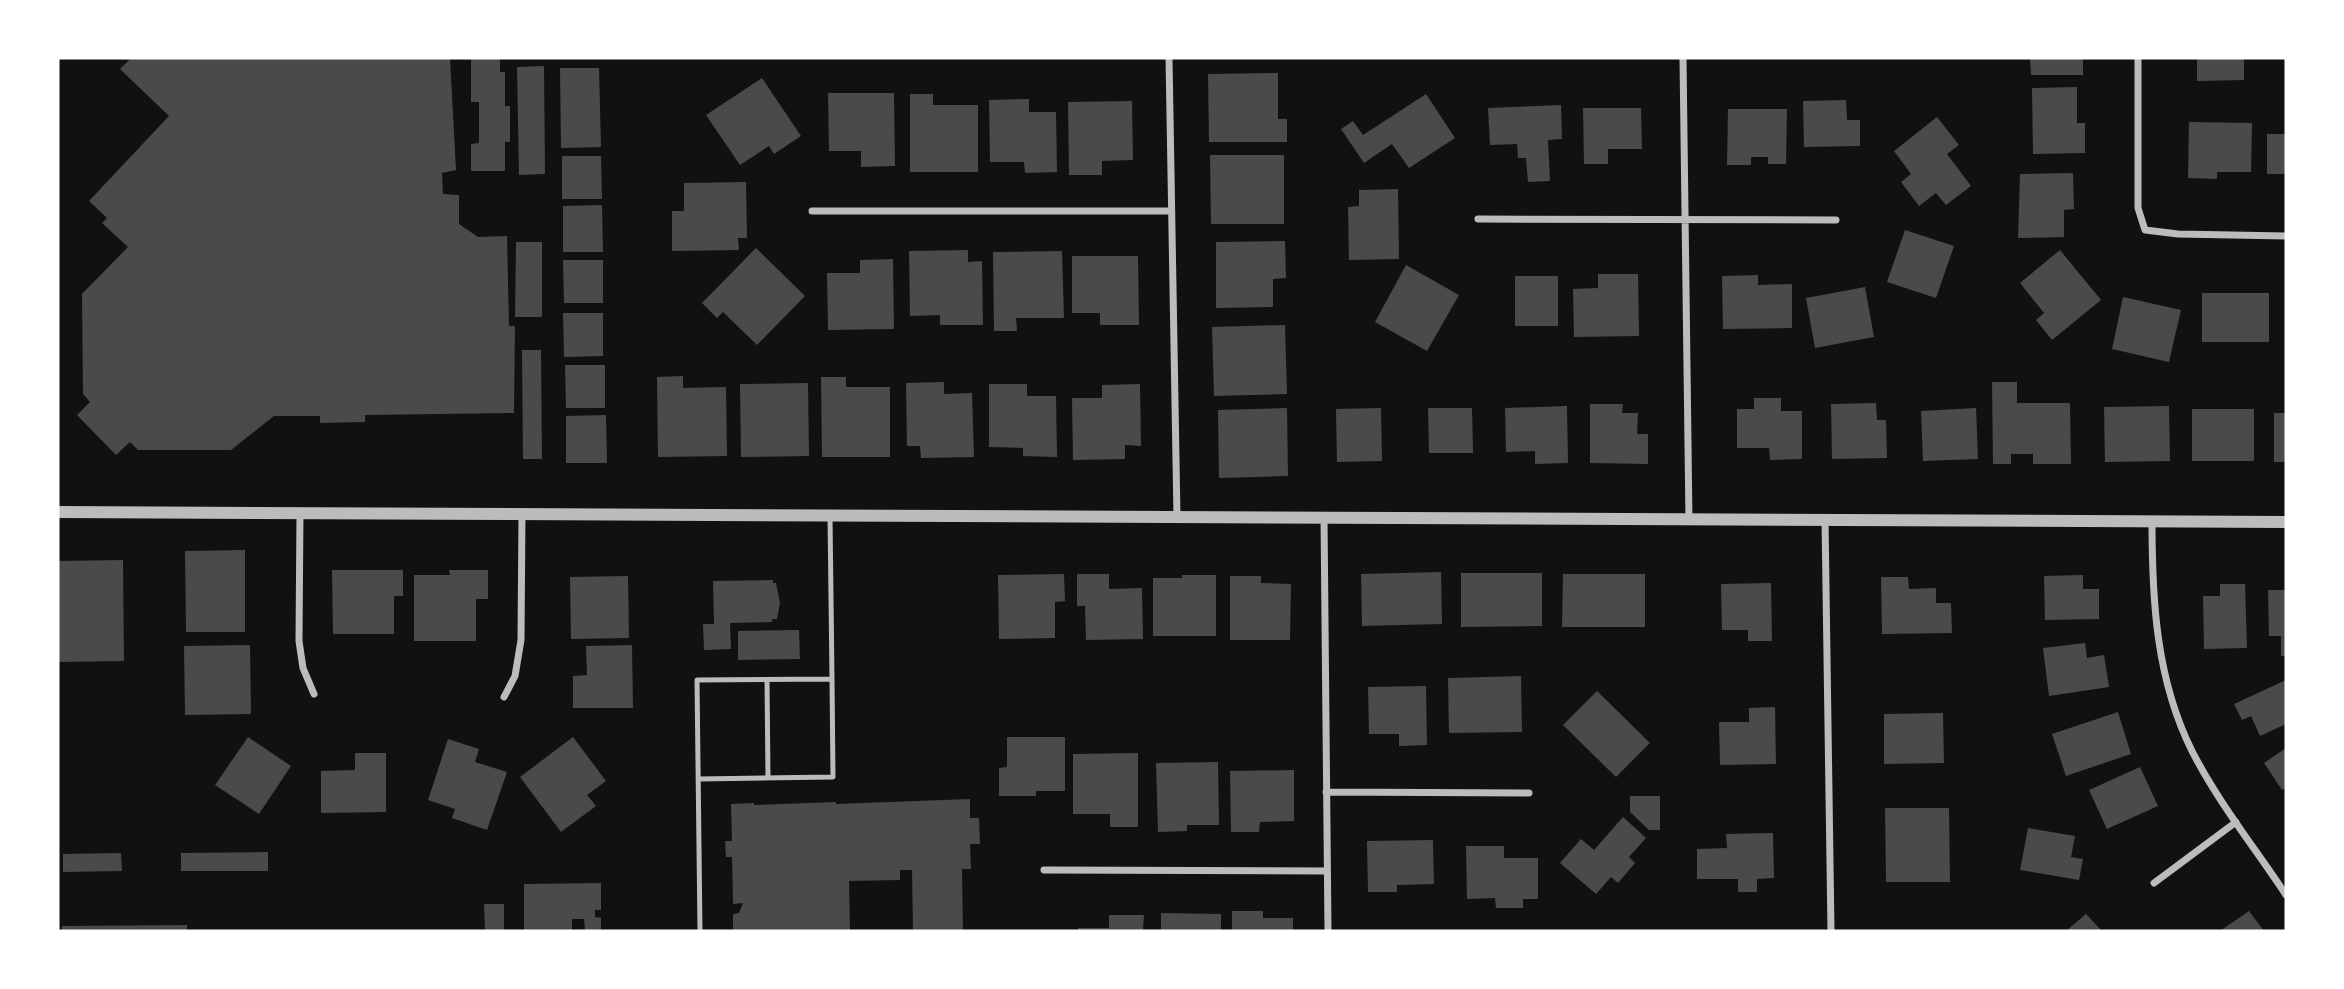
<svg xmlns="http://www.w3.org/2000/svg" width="2344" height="989" viewBox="0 0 2344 989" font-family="'PT Serif',serif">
<rect width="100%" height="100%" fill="#111"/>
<path fill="#4a4a4a" d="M131,58H450L456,170L442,173L443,194L459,195V224L478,237L507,236L509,326H515L514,413L365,415V422L320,423V416H274L231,450H138L130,442L116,455L77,415L90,402L83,394L82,294L128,247L102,223L107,218L89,201L169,116L120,69Z
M471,58H500V72H505V106H510V142H505V171H471V144L479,143V102H471Z
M2030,58H2083V75H2031Z
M2197,58H2244V80L2197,81Z
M544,66L545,174L519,175L517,67Z
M560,68H599L601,147L561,148Z
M1278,73V119H1287V142H1209L1208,74Z
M762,78L801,136L774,154L769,146L740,165L706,115Z
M2077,87V123H2085V153L2033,154L2032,88Z
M828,93H894L895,166L861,167V151H829Z
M910,94H933V105H978V172H910Z
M1426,94L1455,138L1409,168L1392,144L1364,163L1341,129L1353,121L1363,135Z
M1029,99V112H1056L1057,172L1025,173L1024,162H990L989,100Z
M1846,100L1847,120H1860V146L1804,147L1803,101Z
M1132,101L1133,160L1102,161V175H1069L1068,102Z
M1561,105L1562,139L1548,140L1550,181L1528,182L1526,158H1518L1517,144L1490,145L1488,108Z
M1583,108H1641L1642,149H1608V164H1584Z
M1728,109H1787L1786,164H1768V157H1751V165H1727Z
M1937,117L1959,145L1947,154L1971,186L1946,205L1936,193L1919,206L1901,182L1911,174L1894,151Z
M2189,122L2252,123L2251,172H2217V179L2188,178Z
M2267,134H2286V174H2267Z
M1210,155H1284V224H1211Z
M562,156H601L602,199H562Z
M2073,173L2074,209L2064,210V237L2018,238L2020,174Z
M746,182L747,238H738L739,250L672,251V211H684V183Z
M1398,189L1399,259L1349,260L1348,207L1359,206V190Z
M602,205L603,252H563V206Z
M1905,230L1954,246L1936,298L1887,282Z
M1285,241L1286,278L1273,279V307L1216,308V242Z
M516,242H542V317H515Z
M756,248L805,296L757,345L723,312L717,318L702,303Z
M968,250V262L982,261L983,325H940V315L910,316L909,251Z
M2060,250L2101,300L2052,340L2036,320L2044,313L2020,283Z
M1062,251L1064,318H1016L1017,331H994L993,252Z
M1072,256H1138L1139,325H1100V313H1072Z
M893,259L894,329L828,330L827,273H860V260Z
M563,260H603V303H564Z
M1406,265L1459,295L1427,351L1375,322Z
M1598,274H1638L1639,336L1574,337L1573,289L1598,288Z
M1758,275V285L1792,284V328L1723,329L1722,276Z
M1515,276H1558V326H1515Z
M1865,287L1874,337L1815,348L1806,298Z
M2202,293H2269V342H2202Z
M2123,297L2181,310L2169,362L2112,349Z
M563,313H603V356L564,357Z
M1285,325L1287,394L1214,396L1212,327Z
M522,350H541L542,459H523Z
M565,365H605V408H566Z
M683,376V388L726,387L727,456L658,457L657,377Z
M821,377H846V387H890V457H822Z
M944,382V394L972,393L974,457L921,458L920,446H907L906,383Z
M1992,382H2017V403H2070L2071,464H2033V454H2011V464H1993Z
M808,383L809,456L741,457L740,384Z
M989,384H1027V396H1056L1057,457L1023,456V448L989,447Z
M1140,384L1141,446L1125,445V459L1073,460L1072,398H1102V385Z
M1754,398H1781V411H1802V459L1770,460L1769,448H1737V409H1754Z
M1876,403L1877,420H1886L1887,458L1832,459L1831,404Z
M1590,404H1623L1622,413H1638L1637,434H1648V464L1590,463Z
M1567,406L1568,463L1535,464V451L1506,452L1505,408Z
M2169,406L2170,461L2105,462L2104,407Z
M1287,408L1288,476L1219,478L1218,410Z
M1381,408L1382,461L1337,462L1336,409Z
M1428,408H1472L1473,453H1429Z
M1976,408L1978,459L1923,461L1921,411Z
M2192,409H2254V461H2192Z
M2274,413H2286V462H2274Z
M606,415L607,463H566V416Z
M245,550V632H186L185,551Z
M123,560L124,661L58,662V561Z
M332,570H403V596H394V634H333Z
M449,570H488V599H476V641H414V575H450Z
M1441,572L1442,624L1362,626L1361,574Z
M1461,573H1542V626L1461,627Z
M1064,574L1065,601L1055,602V638L999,639L998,575Z
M1077,574H1109V589L1142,588L1143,639L1086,640L1085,606H1077Z
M1563,574H1645V627H1562Z
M1182,575H1216V636H1153V578H1182Z
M2083,575V589H2099V619L2045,620L2044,576Z
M628,576L629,638L571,639L570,577Z
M1230,576H1261V583L1291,584L1290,640H1230Z
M1881,577H1908L1909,589L1936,588V603H1951L1952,633L1882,634Z
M773,580V583H776L780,603L777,619H772V622L730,623L731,649L704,650L703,624H714L713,581Z
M1771,583L1772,641H1748V630H1722L1721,584Z
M2220,584H2245L2247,648L2204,649L2203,596H2220Z
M2268,590H2286V656H2281V636H2269Z
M799,630L800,659L738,660V631Z
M2085,643L2087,658L2104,655L2109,687L2049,696L2043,648Z
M250,645L251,714L185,715L184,646Z
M632,645L633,708H573V676L587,675L586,646Z
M1521,676L1522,732L1449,733L1448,678Z
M2286,680V724L2260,736L2251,716L2242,720L2234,704Z
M1426,686L1427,745L1399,746V734H1369L1368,687Z
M1597,691L1650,743L1616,777L1563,725Z
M1775,707L1776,764L1720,765L1719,722H1749V708Z
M2118,712L2131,754L2066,776L2052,734Z
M1943,713L1944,763L1884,764V714Z
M248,737L291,766L259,814L215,785Z
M573,737L606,781L587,795L596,806L561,832L520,777Z
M1007,737H1065V791H1036V796H999V768L1007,767Z
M448,739L479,749L475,762L507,772L487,830L452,818L455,809L428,800Z
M2286,748V788L2282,790L2264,763Z
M355,753H386V812L321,813V771L355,770Z
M1138,753V827H1110V814H1073V754Z
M1218,762L1219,825H1187V831L1158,832L1156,763Z
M2140,767L2158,806L2107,829L2089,790Z
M1294,770V821L1260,822L1259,832H1231L1230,771Z
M1630,796H1660V830H1649L1630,812Z
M970,799V818H979L980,844H970L971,869H962L963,931H913L912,870H900V880L849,881L850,931H733V914L739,913L743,903L733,904L732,857H726L725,841H732L731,804L754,803V805L836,802V804Z
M1885,808H1949L1950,882H1886Z
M1623,817L1646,838L1629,857L1635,863L1618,883L1611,877L1596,894L1560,863L1581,839L1594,850Z
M2028,828L2075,836L2071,857L2083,859L2079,880L2020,870Z
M1773,833L1774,878L1757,879V892H1738V879H1697V849L1727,848L1726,834Z
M1433,840L1434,884L1397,885V892H1368L1367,841Z
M1466,846H1504V858H1538V899H1523V908H1496L1495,898L1467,899Z
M268,852V871H181V853Z
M121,853L122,871L63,872V854Z
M601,883V910H595V917L601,918V931H585L584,919H572V931H524V884Z
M484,904H504V931H485Z
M1232,911H1263V918H1293V931H1232Z
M2249,911L2264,931H2220Z
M1161,913L1221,914V931H1161Z
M2086,914L2102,931H2066Z
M1109,915H1144L1143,931H1078V928H1109Z
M187,925V931H62V926Z"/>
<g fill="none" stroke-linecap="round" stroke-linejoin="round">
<path stroke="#bcbcbc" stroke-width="5" d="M767,680L768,778
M698,779L833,777L832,679
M700,931L697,680L832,679L830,516"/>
<path stroke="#bcbcbc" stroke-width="7" d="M1169,58L1177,517
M1683,58L1689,521
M2138,58V208L2145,230L2178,234L2286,236
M812,211H1170
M1478,219L1836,220
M300,512L299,641L303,668L314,694
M1324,517L1328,931
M1825,519L1831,931
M2152,521C2152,600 2156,679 2192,751C2218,802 2255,848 2286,895
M504,697L515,676L521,640L522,513
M1326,792L1529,793
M1044,870L1327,871
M2154,883L2236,822"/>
<path stroke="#bcbcbc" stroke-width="12" d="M58,512L2286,522"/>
</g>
<rect width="2344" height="989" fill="none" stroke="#ffffff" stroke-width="119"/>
</svg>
